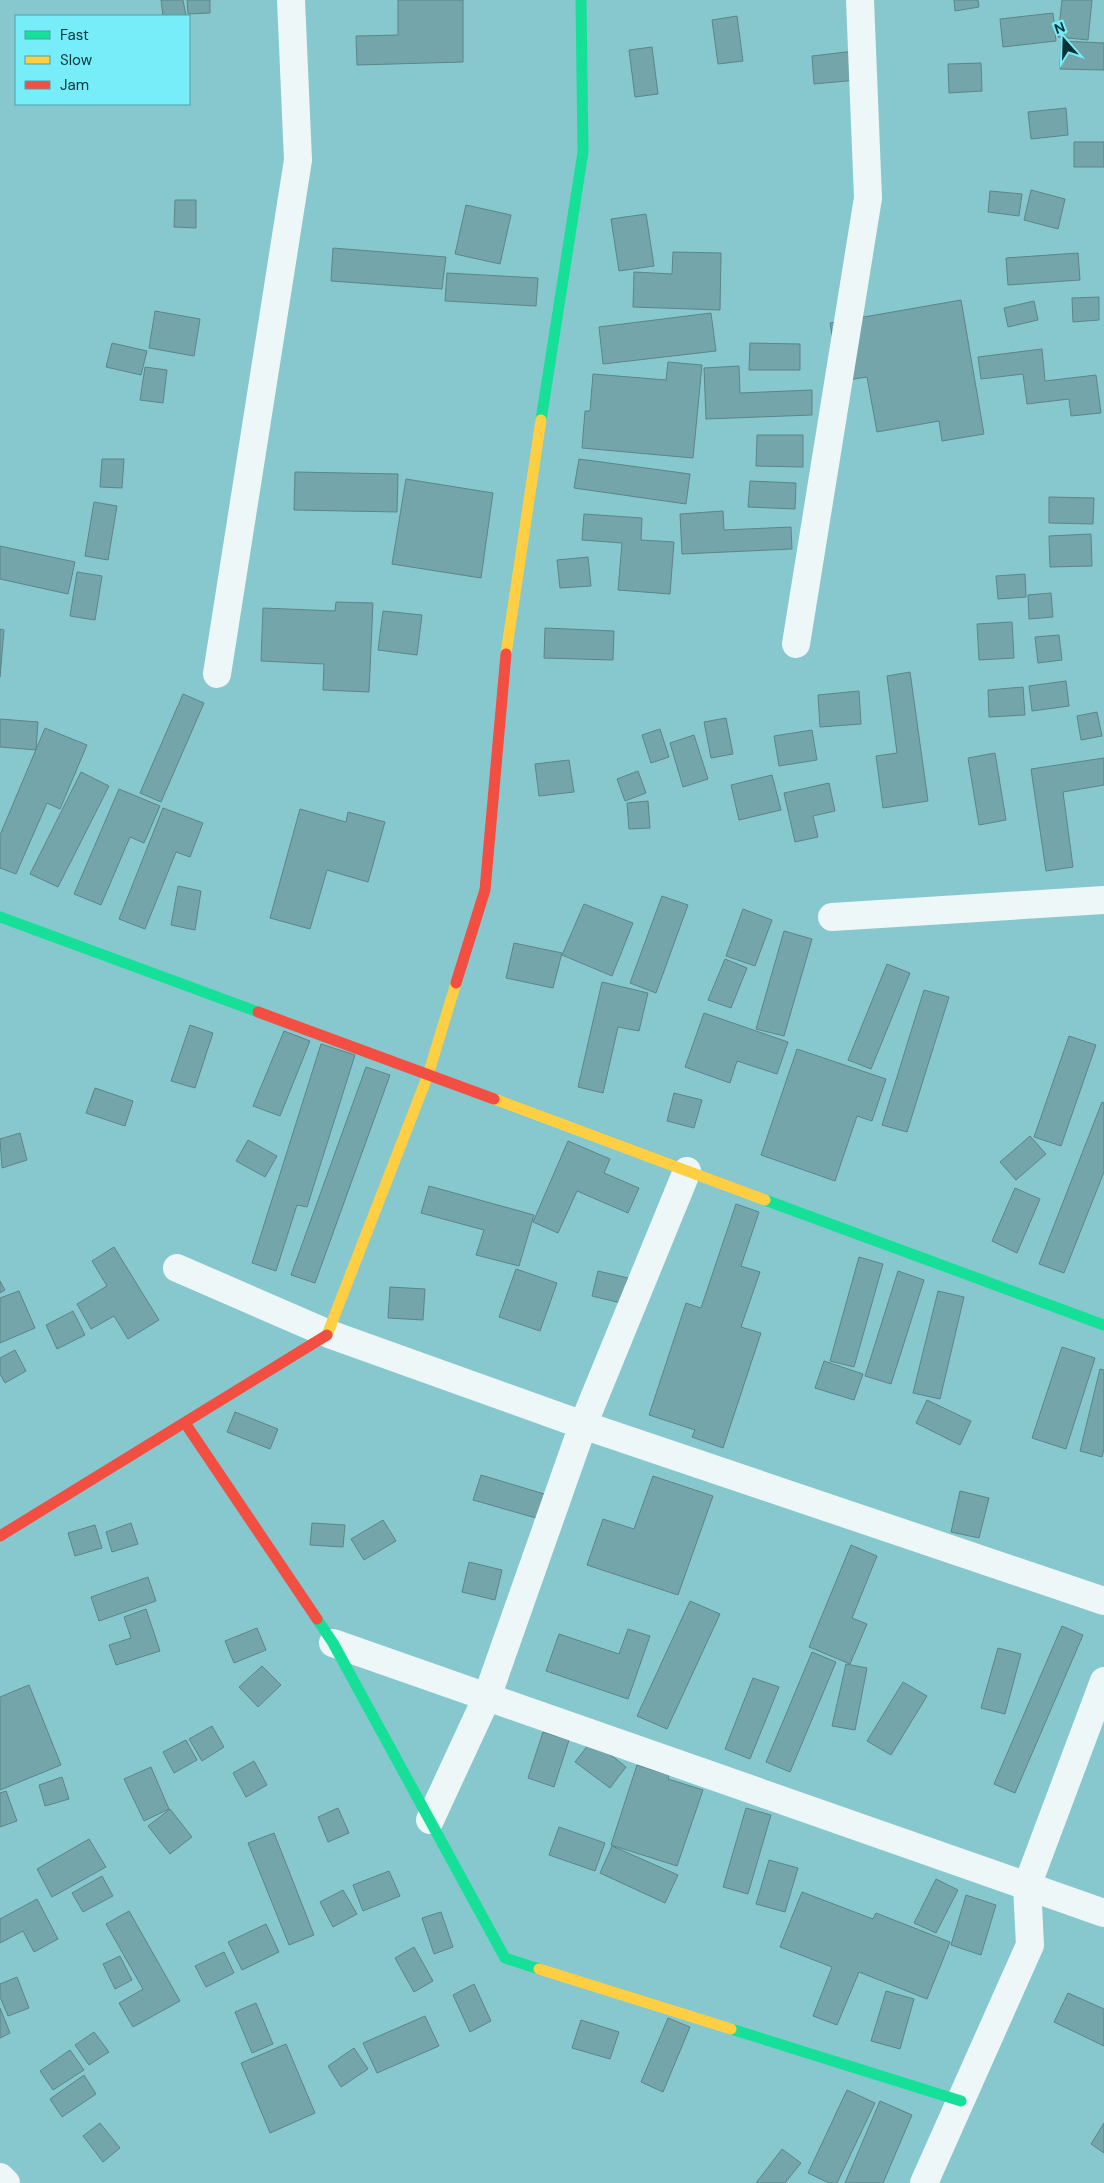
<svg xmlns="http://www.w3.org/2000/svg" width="1104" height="2183" viewBox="0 0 1104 2183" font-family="'DM Sans',sans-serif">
<rect width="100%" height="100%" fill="#86c8ce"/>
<path fill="#74a5aa" stroke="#5b8589" d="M161,0H183L186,16H163Z
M187,0H210V13L188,14Z
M398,0H463V62L357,65L356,36L398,35Z
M954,0H978L979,7L955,11Z
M1062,0H1092L1088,40L1058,37Z
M1053,13L1056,41L1003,47L1000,19Z
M737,16L743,61L718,64L712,20Z
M1061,41L1104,43V70L1060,69Z
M652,47L658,94L635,97L629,50Z
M855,51L857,80L814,84L812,56Z
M981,63L982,91L949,93L948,64Z
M1066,108L1068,135L1031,139L1028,112Z
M1074,142H1104V167H1074Z
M1031,190L1065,199L1058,229L1024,220Z
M990,191L1022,194L1019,216L988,212Z
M175,200H196V228L174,227Z
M466,205L511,215L500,264L455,254Z
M646,214L654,266L619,271L611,219Z
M333,248L446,257L442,289L331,281Z
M673,252L721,253L720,310L633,307L634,272L672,274Z
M1078,253L1080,280L1008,285L1006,258Z
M447,273L538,278L536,306L445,301Z
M1099,297V320L1073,322L1072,298Z
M961,300L984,434L942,441L939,421L877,432L867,377L840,381L830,323Z
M1034,301L1038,320L1008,327L1004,308Z
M155,311L200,319L194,356L149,348Z
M711,313L716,351L603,364L599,327Z
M112,343L147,351L141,375L106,367Z
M750,343L800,344V370H749Z
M1042,349L1045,381L1096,375L1101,413L1071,416L1069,399L1027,404L1023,374L981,379L978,357Z
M668,362L702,365L693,458L582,448L585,411H590L593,374L666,380Z
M739,366L740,393L812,390V415L706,419L704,368Z
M145,367L167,370L163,403L140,400Z
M757,435H803V467L756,466Z
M102,459H124L122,488L100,487Z
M579,459L690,474L686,504L574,488Z
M295,472L398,474L397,512L294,510Z
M406,479L493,493L481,578L392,564Z
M750,481L796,483L795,509L748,507Z
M1049,497L1094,498L1093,524L1049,523Z
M94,502L117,506L108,560L85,556Z
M723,511L724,530L791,527L792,549L682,554L680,514Z
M584,514L642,518L641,540L674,542L670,594L618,590L622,543L582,540Z
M1091,534L1092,566L1050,567L1049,536Z
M0,546L75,562L68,594L0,579Z
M588,557L591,586L560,588L557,560Z
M77,572L102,576L95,620L70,616Z
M1025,574L1026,597L998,599L996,576Z
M1051,593L1053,617L1029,619L1028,595Z
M336,602L373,603L369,692L323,690L324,664L261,661L263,608L335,611Z
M383,611L422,615L417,655L378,650Z
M1012,622L1014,658L979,660L977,624Z
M545,628L614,631L613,660L544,658Z
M0,629L4,630L0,677Z
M1059,635L1062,660L1038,663L1035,637Z
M910,672L928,801L883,808L876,756L897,753L887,676Z
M1066,681L1069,706L1032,711L1029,686Z
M1023,687L1025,715L989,717L988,690Z
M859,691L861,724L820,727L818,695Z
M183,694L204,703L161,802L140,793Z
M1097,712L1102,736L1081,740L1077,716Z
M726,718L733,754L711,758L704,722Z
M0,719L38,722L36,750L0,747Z
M45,728L87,745L60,809L47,803L16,874L0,868V835Z
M660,729L669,757L651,763L642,735Z
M812,730L817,760L779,766L774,736Z
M694,735L708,779L683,787L670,743Z
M995,753L1006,820L979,825L968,758Z
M1104,758V785L1063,792L1073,867L1046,871L1031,769Z
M569,760L574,792L539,796L535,764Z
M638,771L646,793L625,801L617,779Z
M81,772L109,786L58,887L30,874Z
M772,775L781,810L739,820L731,785Z
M829,783L835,811L813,816L818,837L795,842L784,793Z
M119,789L160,806L144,843L130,837L101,905L74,894Z
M648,801L650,828L629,829L627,803Z
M163,808L203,823L190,857L176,852L145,929L119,919Z
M300,809L346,822L348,812L385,822L368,882L327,870L310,929L270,918Z
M178,886L201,891L195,930L171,925Z
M662,896L688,905L656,993L630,983Z
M584,904L633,923L612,976L562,955Z
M743,909L772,920L755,966L726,956Z
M784,931L812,939L784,1036L756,1029Z
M514,943L562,953L553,988L506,978Z
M725,959L747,968L731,1008L708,1000Z
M887,964L910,973L871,1069L848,1060Z
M602,982L648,993L639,1031L618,1027L603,1093L578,1087Z
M924,990L949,997L907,1132L882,1125Z
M704,1013L788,1042L777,1074L737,1061L730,1083L685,1067Z
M190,1025L213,1033L195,1088L171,1081Z
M284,1031L310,1041L280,1116L253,1106Z
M1069,1036L1096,1045L1061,1146L1034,1137Z
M321,1044L355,1055L307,1207L297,1205L276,1271L252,1263Z
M797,1049L886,1079L872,1121L857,1116L835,1181L761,1155Z
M366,1067L390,1075L315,1283L291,1275Z
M95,1088L133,1101L125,1126L86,1113Z
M674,1093L702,1100L694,1128L667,1121Z
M1102,1102L1104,1103V1172L1064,1273L1039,1264Z
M20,1133L27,1160L2,1168L0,1139Z
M1030,1136L1046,1154L1016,1180L1000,1162Z
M248,1140L277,1156L265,1177L236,1161Z
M568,1141L610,1159L604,1173L639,1188L628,1213L577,1191L558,1233L533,1222Z
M429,1186L534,1215L519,1266L476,1255L484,1230L421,1213Z
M1015,1188L1040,1199L1017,1253L992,1241Z
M736,1204L759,1212L741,1266L760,1272L741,1327L761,1333L723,1448L692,1437L695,1430L649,1415L686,1303L701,1308Z
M114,1247L159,1320L128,1339L114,1316L91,1329L77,1304L107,1286L92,1261Z
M859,1257L883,1264L854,1367L830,1361Z
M516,1269L557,1283L540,1331L499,1317Z
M598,1271L628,1278L621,1303L592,1296Z
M898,1271L924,1280L891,1384L865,1376Z
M0,1281L5,1290L0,1293Z
M390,1287L425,1289L423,1320L388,1318Z
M19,1291L35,1328L0,1343V1298Z
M938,1291L964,1297L940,1399L913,1393Z
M73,1311L85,1335L57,1349L46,1325Z
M1062,1347L1095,1358L1066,1449L1032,1438Z
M15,1350L26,1371L5,1383L0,1374V1358Z
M824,1361L863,1374L854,1400L815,1388Z
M1100,1369L1104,1370V1449L1102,1457L1080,1451Z
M927,1400L971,1421L960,1445L916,1423Z
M235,1412L278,1429L270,1449L227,1432Z
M481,1475L551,1496L543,1520L473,1500Z
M653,1476L713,1496L678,1595L587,1565L603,1519L634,1529Z
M960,1491L989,1498L979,1538L951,1532Z
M383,1520L396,1541L364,1560L351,1539Z
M131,1523L138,1544L112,1552L106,1532Z
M312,1523L345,1525L343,1547L310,1545Z
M95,1525L102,1548L75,1556L68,1533Z
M851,1545L877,1556L852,1618L867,1624L850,1664L809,1647Z
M469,1562L502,1570L495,1600L462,1592Z
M148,1577L156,1601L99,1621L91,1597Z
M690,1601L720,1614L667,1729L637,1716Z
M146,1609L160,1651L116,1665L109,1645L131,1638L124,1617Z
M1062,1626L1083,1635L1015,1793L994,1784Z
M257,1628L266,1650L234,1663L225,1641Z
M628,1629L650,1636L628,1699L546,1671L559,1634L619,1654Z
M998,1648L1021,1654L1005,1714L981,1708Z
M812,1652L836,1662L790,1772L766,1762Z
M846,1664L867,1668L855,1730L832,1726Z
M262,1666L281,1685L258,1707L239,1687Z
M753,1678L779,1687L750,1759L725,1749Z
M903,1682L927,1696L891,1755L867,1741Z
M29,1685L61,1765L0,1790V1697Z
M212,1726L224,1747L202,1761L189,1739Z
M543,1732L569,1740L554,1787L528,1778Z
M186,1740L197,1760L174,1773L163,1752Z
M592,1740L626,1767L610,1788L575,1762Z
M254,1761L267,1785L246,1797L233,1773Z
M637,1765L669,1775L668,1779L703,1790L677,1866L611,1845Z
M151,1767L169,1809L144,1821L124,1779Z
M62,1777L69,1799L45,1806L39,1785Z
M6,1791L17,1821L0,1827V1793Z
M338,1808L349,1833L328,1842L318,1817Z
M746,1808L771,1815L748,1894L723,1887Z
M170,1809L192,1837L170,1854L148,1826Z
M559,1827L605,1843L595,1871L549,1855Z
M274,1833L314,1935L289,1945L248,1843Z
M89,1839L106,1867L52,1897L37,1869Z
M612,1846L678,1875L665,1903L600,1873Z
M769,1860L798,1868L785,1912L756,1904Z
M389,1871L400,1896L363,1911L353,1885Z
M102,1876L113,1896L83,1912L72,1893Z
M936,1879L958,1890L936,1933L914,1923Z
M343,1890L357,1914L333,1927L320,1902Z
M802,1892L873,1919L876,1913L950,1942L927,1999L859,1972L837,2025L813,2016L832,1967L780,1947Z
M966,1895L996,1905L981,1955L951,1945Z
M37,1899L58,1939L34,1952L23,1931L0,1943V1919Z
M129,1911L180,2001L133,2027L119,2003L143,1989L106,1924Z
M441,1912L453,1947L434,1954L422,1918Z
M266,1924L279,1952L242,1970L228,1942Z
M414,1947L433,1981L414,1992L395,1958Z
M224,1952L234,1973L206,1987L195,1966Z
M120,1956L132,1980L115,1989L103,1964Z
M17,1977L29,2008L8,2016L0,1997V1984Z
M474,1984L491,2021L470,2032L453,1995Z
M886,1991L914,1999L900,2049L871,2041Z
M1068,1993L1104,2009V2046L1054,2022Z
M256,2003L273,2044L252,2053L235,2012Z
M0,2008L10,2033L0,2038Z
M425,2016L439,2046L377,2073L363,2043Z
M668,2018L690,2027L663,2092L641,2082Z
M581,2020L619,2032L610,2059L572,2048Z
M94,2032L109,2052L89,2065L75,2045Z
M286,2044L315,2113L270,2133L241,2063Z
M354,2048L368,2069L341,2087L328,2066Z
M70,2050L84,2070L53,2090L40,2071Z
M84,2075L96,2094L62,2117L50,2099Z
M847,2090L875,2103L837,2183H829L808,2173Z
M880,2101L912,2115L883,2183H845Z
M100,2123L120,2148L103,2162L83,2136Z
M1104,2123V2153L1091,2144Z
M782,2149L801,2163L785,2183H756Z"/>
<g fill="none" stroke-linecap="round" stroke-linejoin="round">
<path stroke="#edf7f8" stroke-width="28" d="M796,644L868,198L860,0
M217,674L298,160L291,0
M832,917L1104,900
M177,1268L329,1334L583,1425L1104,1601
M333,1643L1104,1913
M430,1820L487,1697L583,1425L687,1171
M0,2177L6,2183
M924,2183L1030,1945L1027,1886L1104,1681"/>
<path stroke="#16e098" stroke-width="11" d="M541,420L583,152L581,0
M0,917L258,1012
M765,1200L1104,1325
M317,1619L333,1643L505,1958L539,1969
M731,2029L961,2101"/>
<path stroke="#ffcf43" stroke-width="11" d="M506,654L541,420
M494,1099L765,1200
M327,1335L428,1075L456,983
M539,1969L731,2029"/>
<path stroke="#f24e42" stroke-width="11" d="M456,983L485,890L506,654
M258,1012L494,1099
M185,1423L317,1619
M0,1536L327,1335"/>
</g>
<rect x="15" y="15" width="175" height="90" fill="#76edf9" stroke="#4ba2ab"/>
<rect x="25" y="31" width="25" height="8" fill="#16e098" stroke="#4ba2ab"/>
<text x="60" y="40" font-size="15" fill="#0a3236">Fast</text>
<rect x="25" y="56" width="25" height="8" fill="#ffcf43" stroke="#4ba2ab"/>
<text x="60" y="65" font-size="15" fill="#0a3236">Slow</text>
<rect x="25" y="81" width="25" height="8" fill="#f24e42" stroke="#4ba2ab"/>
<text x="60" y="90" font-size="15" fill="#0a3236">Jam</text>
<g transform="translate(1064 40) rotate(340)" stroke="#76edf9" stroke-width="4" paint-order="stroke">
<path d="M0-4L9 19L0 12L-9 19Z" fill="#0a3236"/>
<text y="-8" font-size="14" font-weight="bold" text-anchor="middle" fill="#0a3236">N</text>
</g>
</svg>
